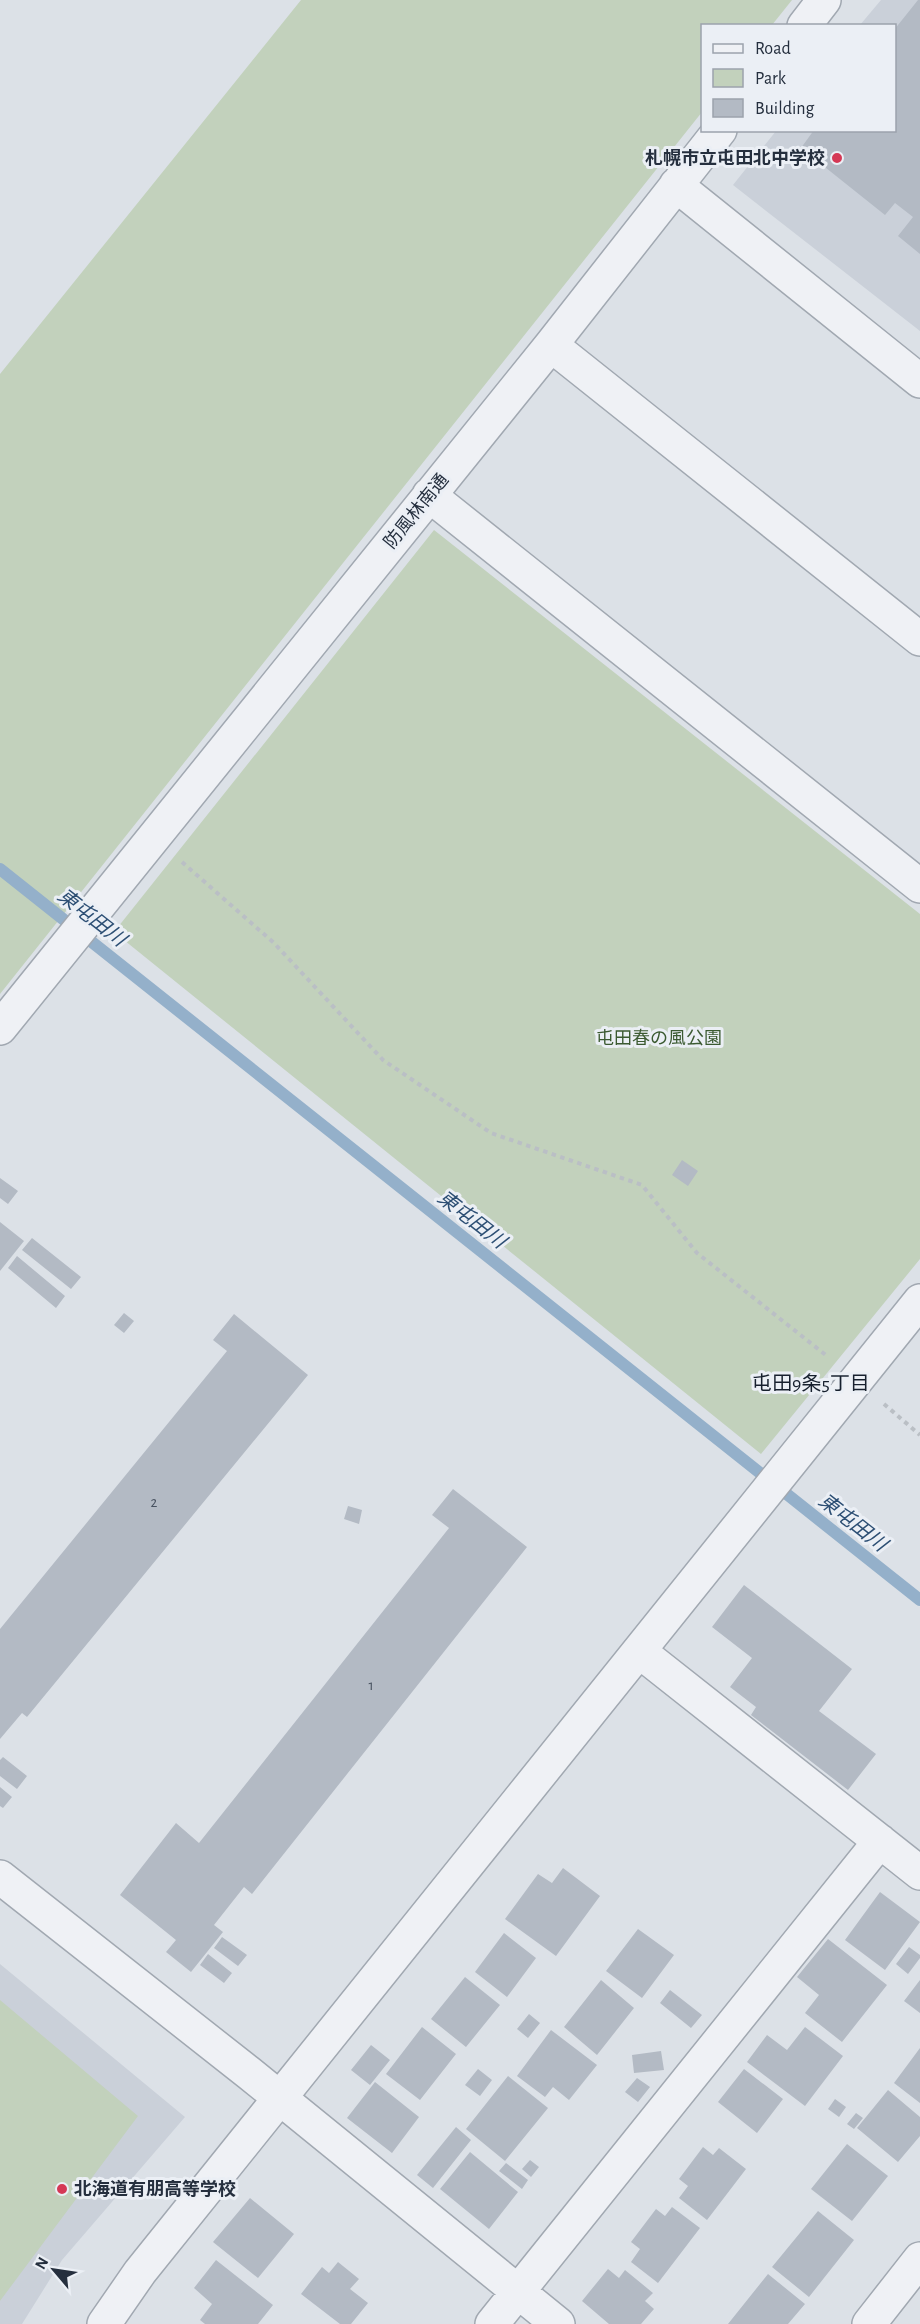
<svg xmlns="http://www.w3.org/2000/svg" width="920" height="2324" viewBox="0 0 920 2324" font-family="'Alegreya Sans','Noto Sans JP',sans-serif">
<rect width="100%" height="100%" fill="#dce1e7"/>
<path fill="#cad0d9" d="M881,0H920V331L733,185L776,131L894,130V26L860,25Z
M0,1964L185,2117L62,2260L22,2324H0Z"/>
<path fill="#c2d1bc" d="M301,0H792L772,25L702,26V112L0,994V374Z
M434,530L920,914V1259L761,1454L114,932Z
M0,2000L138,2116L0,2301Z"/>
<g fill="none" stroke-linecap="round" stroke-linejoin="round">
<path stroke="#94b0ca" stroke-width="12" d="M0,869L920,1600"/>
</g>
<path fill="#b3bac4" d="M918,0H920V254L898,236L913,217L895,203L885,215L801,148L814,130H894V30Z
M682,1160L698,1171L688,1186L672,1175Z
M0,1178L18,1191L8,1204L0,1198Z
M0,1222L24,1241L0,1271Z
M32,1238L81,1277L71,1289L22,1250Z
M17,1256L65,1296L56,1308L8,1268Z
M124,1313L134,1321L124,1333L114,1325Z
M234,1314L308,1375L27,1717L22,1713L0,1739V1629L227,1351L213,1340Z
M453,1489L527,1547L252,1894L244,1887L214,1925L223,1932L191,1972L166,1952L176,1940L120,1895L176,1823L199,1843L449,1528L432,1515Z
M348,1506L362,1510L359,1524L344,1519Z
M744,1585L852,1669L819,1711L876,1754L848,1790L751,1715L756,1707L730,1687L752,1658L712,1627Z
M3,1757L27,1776L17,1789L0,1776V1760Z
M0,1787L12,1797L3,1808L0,1806Z
M563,1868L600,1896L556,1956L505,1919L538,1874L552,1883Z
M880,1892L920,1922L885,1970L845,1940Z
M638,1929L674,1955L642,1998L606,1971Z
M504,1933L536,1958L507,1997L475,1972Z
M222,1937L247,1955L238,1966L214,1948Z
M828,1939L887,1985L842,2042L805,2013L819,1995L797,1977Z
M909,1947L920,1955V1958L908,1974L896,1964Z
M208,1954L232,1973L224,1983L200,1965Z
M465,1977L500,2005L466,2047L431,2019Z
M601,1980L634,2008L597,2055L564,2027Z
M920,1980V2013L904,2001Z
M670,1990L702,2015L691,2028L660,2003Z
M529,2014L540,2023L528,2038L517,2029Z
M422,2027L456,2054L420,2100L386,2074Z
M805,2027L843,2056L805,2106L747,2062L767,2035L787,2050Z
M551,2030L597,2065L569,2100L553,2087L545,2097L517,2076Z
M371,2045L390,2060L370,2085L351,2070Z
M920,2048V2103L894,2083Z
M661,2051L664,2070L634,2073L632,2055Z
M478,2069L492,2080L480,2096L465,2085Z
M744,2069L783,2099L757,2133L718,2102Z
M508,2076L548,2108L505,2161L466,2129Z
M637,2078L650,2087L638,2102L625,2092Z
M375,2082L419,2117L392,2153L347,2118Z
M888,2090L920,2117V2136L898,2162L857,2128Z
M835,2099L846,2107L839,2117L828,2109Z
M856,2113L863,2118L854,2129L847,2124Z
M456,2127L471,2140L433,2188L417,2175Z
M847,2144L888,2176L852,2221L811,2189Z
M703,2147L713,2155L719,2148L746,2169L707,2220L679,2198L688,2186L679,2179Z
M470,2152L518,2192L489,2229L440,2189Z
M530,2160L539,2167L531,2177L522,2169Z
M506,2163L528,2180L522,2189L499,2171Z
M250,2198L294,2234L258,2278L213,2242Z
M672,2207L700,2228L658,2283L631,2262L640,2249L631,2242L656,2209L665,2216Z
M818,2211L854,2240L809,2297L772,2267Z
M216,2260L273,2305L258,2324H205L200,2320L212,2304L194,2288Z
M338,2262L359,2279L350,2289L368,2303L351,2324H340L301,2294L322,2267L329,2273Z
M608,2269L619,2278L625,2270L653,2293L645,2301L654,2309L641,2324H609L582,2301Z
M768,2274L805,2304L788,2324H728Z"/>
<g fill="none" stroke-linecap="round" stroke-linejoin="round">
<g stroke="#a1a8b1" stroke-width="36">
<path id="minor" d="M804,26L824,0
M676,185L920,381
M551,345L920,639
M429,495L920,886
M0,1028L551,345L720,130
M639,1651L920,1873
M0,1877L249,2073L558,2324
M104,2324L140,2272L920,1301
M492,2324L880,1841
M869,2324L920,2259"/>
</g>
<path stroke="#babfc5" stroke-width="4" stroke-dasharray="4.5 4.5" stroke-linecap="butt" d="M182,862L274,943L383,1060L491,1133L642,1185L697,1253L827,1356
M884,1404L920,1435"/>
<use href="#minor" stroke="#eff1f5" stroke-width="33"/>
</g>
<g fill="#d53855" stroke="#ebeff5" stroke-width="2">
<circle cx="837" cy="158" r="6"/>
<circle cx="62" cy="2189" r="6"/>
</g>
<g text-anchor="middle" stroke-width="6" stroke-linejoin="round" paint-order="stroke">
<g font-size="15" fill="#485260">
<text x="154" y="1507">2</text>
<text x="371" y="1690">1</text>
</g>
<g font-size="18" font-weight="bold" fill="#252f3e" stroke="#ebeff5" text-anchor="end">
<text x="825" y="164">札幌市立屯田北中学校</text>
<text x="74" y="2195" text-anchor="start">北海道有朋高等学校</text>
</g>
<g font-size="18" fill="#252f3e" stroke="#ebeff5">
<text transform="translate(416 511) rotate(-51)" y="6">防風林南通</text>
</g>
<g font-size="18" fill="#3b5a31" stroke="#ebeff5">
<text x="659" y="1044">屯田春の風公園</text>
</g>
<g font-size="20" font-style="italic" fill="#2d4f74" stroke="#ebeff5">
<text transform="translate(92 917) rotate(38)" y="7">東屯田川</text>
<text transform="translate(472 1219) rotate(38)" y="7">東屯田川</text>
<text transform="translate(853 1522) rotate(38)" y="7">東屯田川</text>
</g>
<g font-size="20" fill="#17202e" stroke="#ebeff5">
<text x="811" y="1390">屯田9条5丁目</text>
</g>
</g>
<rect x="701" y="24" width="195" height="108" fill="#ebeff5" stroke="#9ca2ac" stroke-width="1.5"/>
<rect x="713" y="44" width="30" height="9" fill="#eff1f5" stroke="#9ca2ac" stroke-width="1.5"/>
<text x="755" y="54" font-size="18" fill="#252f3e">Road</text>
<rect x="713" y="69" width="30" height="18" fill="#c2d1bc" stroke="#9ca2ac" stroke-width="1.5"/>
<text x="755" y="84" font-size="18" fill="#252f3e">Park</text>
<rect x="713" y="99" width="30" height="18" fill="#b3bac4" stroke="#9ca2ac" stroke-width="1.5"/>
<text x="755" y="114" font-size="18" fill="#252f3e">Building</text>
<g transform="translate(54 2270) rotate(299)" stroke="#ebeff5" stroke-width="4.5" paint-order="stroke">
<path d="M0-4.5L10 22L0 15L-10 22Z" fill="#252f3e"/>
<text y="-9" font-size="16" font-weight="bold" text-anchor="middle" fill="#252f3e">N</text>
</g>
</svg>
